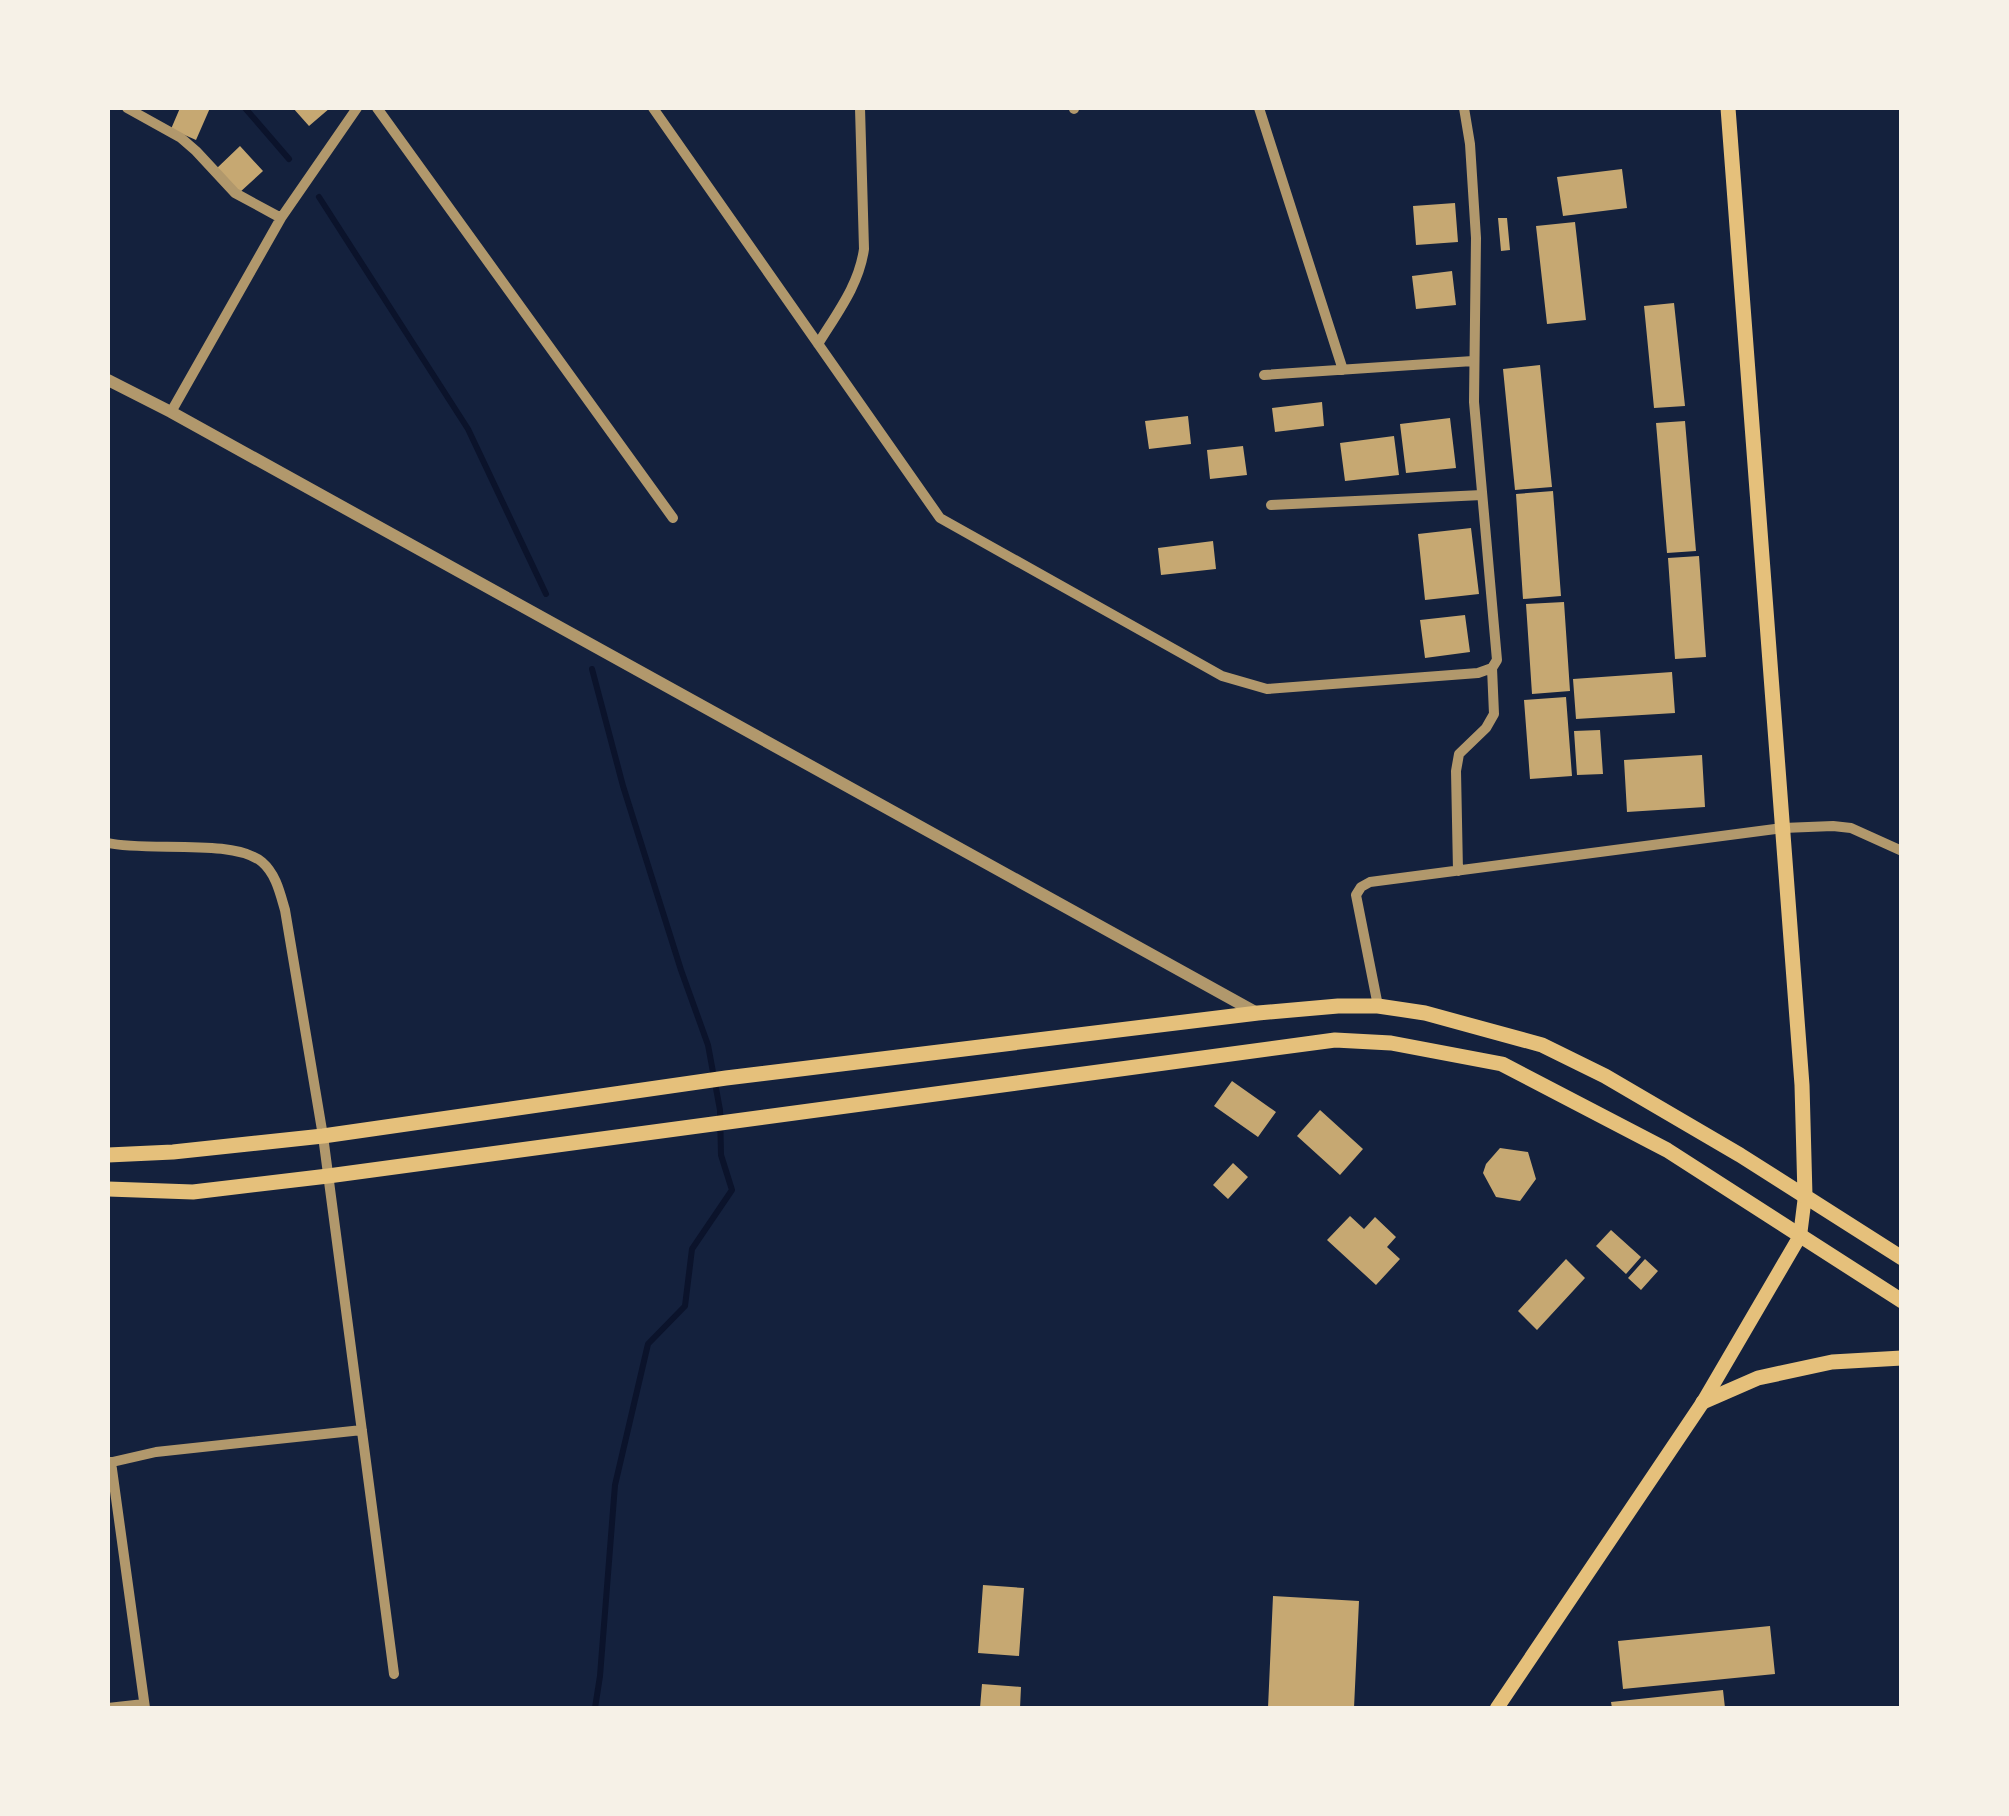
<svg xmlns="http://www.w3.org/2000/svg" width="2009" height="1816" viewBox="0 0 2009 1816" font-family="'Noto Sans',sans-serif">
<rect width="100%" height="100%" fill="#14213d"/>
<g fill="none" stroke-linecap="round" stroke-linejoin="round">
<path stroke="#0b132b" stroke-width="6" d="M245,108L289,159
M319,197L468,429L546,594
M592,669L623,786L681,970L708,1045L720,1110L721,1155L732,1190L692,1249L685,1306L648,1344L615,1485L600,1676L595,1708"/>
</g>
<path fill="#c6a872" d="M180,108H210L196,140L171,129Z
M293,108H330L309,126Z
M240,146L263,171L239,193L216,169Z
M1622,169L1627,208L1563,216L1557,177Z
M1455,203L1458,242L1416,245L1413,206Z
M1498,218H1507L1510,250L1501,251Z
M1575,222L1586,320L1547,324L1536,226Z
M1452,271L1456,305L1416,309L1412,276Z
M1674,303L1685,406L1654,408L1644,306Z
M1540,365L1552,487L1515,490L1503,369Z
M1322,402L1324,426L1275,432L1272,408Z
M1188,416L1191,444L1149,449L1145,421Z
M1450,418L1456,468L1406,473L1400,424Z
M1685,421L1696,551L1667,553L1656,423Z
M1394,436L1399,475L1345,481L1340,443Z
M1243,446L1247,475L1210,479L1207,450Z
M1553,491L1561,596L1523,599L1516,494Z
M1471,528L1479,594L1425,600L1418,534Z
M1213,541L1216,569L1161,575L1158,548Z
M1699,556L1706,657L1675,659L1668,558Z
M1564,602L1570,691L1532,694L1526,604Z
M1465,615L1470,652L1425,658L1420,620Z
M1672,672L1675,713L1576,719L1573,679Z
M1566,697L1572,776L1530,779L1524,700Z
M1600,730L1603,774L1577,775L1574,731Z
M1702,755L1705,807L1627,812L1624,760Z
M1232,1081L1276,1112L1258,1137L1214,1106Z
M1320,1110L1363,1149L1340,1175L1297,1136Z
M1500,1148L1528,1152L1536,1179L1520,1201L1496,1197L1483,1173L1486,1164Z
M1233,1163L1248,1177L1228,1199L1213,1185Z
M1350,1216L1364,1229L1375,1217L1396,1237L1387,1247L1400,1259L1376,1285L1327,1240Z
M1611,1230L1641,1257L1626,1274L1596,1246Z
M1566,1259L1585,1278L1537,1330L1518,1311Z
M1645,1259L1658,1271L1641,1290L1628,1278Z
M983,1585L1024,1588L1019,1656L978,1653Z
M1273,1596L1359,1601L1354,1708H1268Z
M1770,1626L1775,1674L1623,1689L1618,1641Z
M982,1684L1021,1687L1020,1708H980Z
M1723,1690L1725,1708H1612L1611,1702Z"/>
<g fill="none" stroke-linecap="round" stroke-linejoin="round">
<path stroke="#b1986c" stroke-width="10" d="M127,108L181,138L196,151L235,193L281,218
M377,108L673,518
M653,108L940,518L1222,676L1267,689L1478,673L1492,668L1497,660L1474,402L1476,238L1470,144L1464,108
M1074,108V109
M1259,108L1343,370
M818,344C837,313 859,285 864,249L860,108
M1264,375L1473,361
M171,412L281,218L357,108
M1271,505L1482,495
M108,843C147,852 233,838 262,862C276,874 280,893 285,910L323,1136L394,1674
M1458,871L1456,771L1459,754L1486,728L1494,714L1492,668
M1378,1006L1356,895L1361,887L1370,882L1783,828L1833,826L1851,828L1902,851
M111,1462L145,1708
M108,1463L156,1452L362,1430
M108,1708L144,1704"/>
<path stroke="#b1986c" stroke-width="12" d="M108,380L171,412L1257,1013"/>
<path stroke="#e5c07b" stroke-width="14" d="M1497,1708L1703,1402L1800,1236L1805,1196"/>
<path stroke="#e5c07b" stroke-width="15" d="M1728,108L1802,1085L1805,1196
M108,1155L173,1152L323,1136L726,1078L1258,1013L1338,1006H1378L1425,1013L1542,1045L1605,1076L1740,1155L1902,1258
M108,1189L193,1192L328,1176L1335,1040L1391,1043L1502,1064L1667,1150L1902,1301
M1703,1402L1758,1378L1832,1362L1902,1358"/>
</g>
<rect width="2009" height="1816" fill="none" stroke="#f6f1e7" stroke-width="220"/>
</svg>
